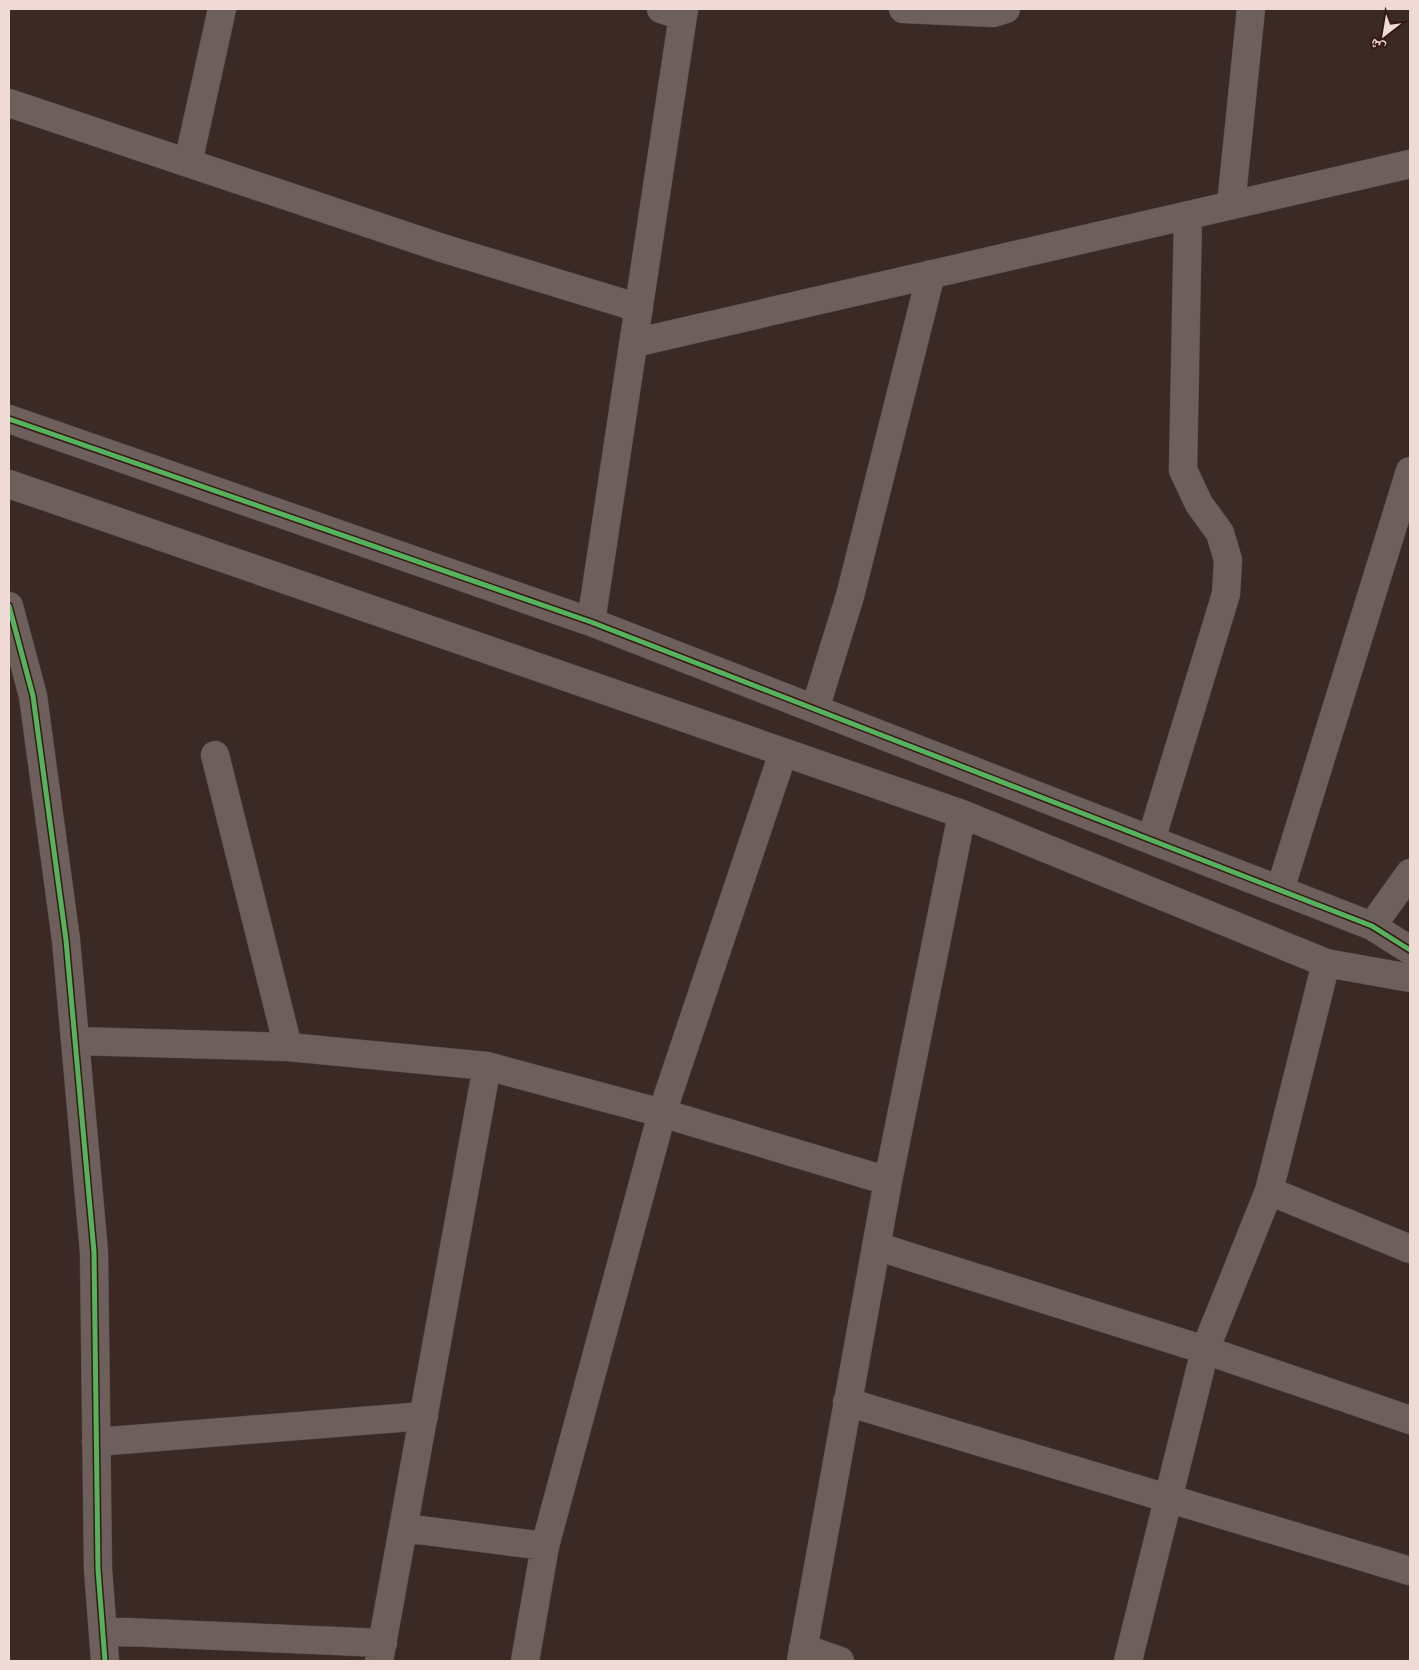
<svg xmlns="http://www.w3.org/2000/svg" width="1419" height="1670" viewBox="0 0 1419 1670" font-family="'Crimson Pro','Noto Naskh Arabic',serif">
<rect width="100%" height="100%" fill="#3a2925"/>
<g fill="none" stroke-linecap="round" stroke-linejoin="round">
<g stroke="#554643" stroke-width="29">
<path id="street" d="M661,9L682,16
M903,9L993,13L1006,9
M9,103L442,248L639,308
M188,163L222,9
M1231,205L1251,9
M634,343L1410,164
M9,419L591,622L1372,926L1410,950
M9,484L962,814L1326,963L1410,978
M9,606L33,696L66,940L94,1252L98,1569L105,1661
M591,622L684,9
M815,709L850,596L931,274
M215,755L288,1047
M1151,840L1226,594L1228,560L1220,533L1199,504L1183,470L1188,215
M1280,890L1410,471
M1372,926L1410,873
M75,1041L288,1047L487,1066L662,1113L888,1181
M1269,1191L1410,1249
M876,1246L1205,1350L1410,1420
M847,1402L1410,1571
M96,1442L424,1416
M404,1528L545,1546
M103,1631L383,1643
M803,1648L840,1661
M379,1661L487,1066
M525,1661L545,1546L662,1113L783,753
M801,1661L888,1181L962,814
M1128,1661L1205,1350L1269,1191L1326,963"/>
</g>
<use href="#street" stroke="#6d5f5c" stroke-width="28"/>
<g stroke="#371913" stroke-width="8">
<path id="cycleway" d="M9,419L591,622L1372,926L1410,950
M9,606L33,696L66,940L94,1252L98,1569L105,1661"/>
</g>
<use href="#cycleway" stroke="#56b35d" stroke-width="5"/>
</g>
<rect width="1419" height="1670" fill="none" stroke="#efdad5" stroke-width="20"/>
<g transform="translate(1384 35) rotate(211)" stroke="#371913" stroke-width="4" paint-order="stroke">
<path d="M0-4L9 19L0 12L-9 19Z" fill="#efdad5"/>
<text y="-8" font-size="14" font-weight="bold" text-anchor="middle" fill="#efdad5">ش</text>
</g>
</svg>
